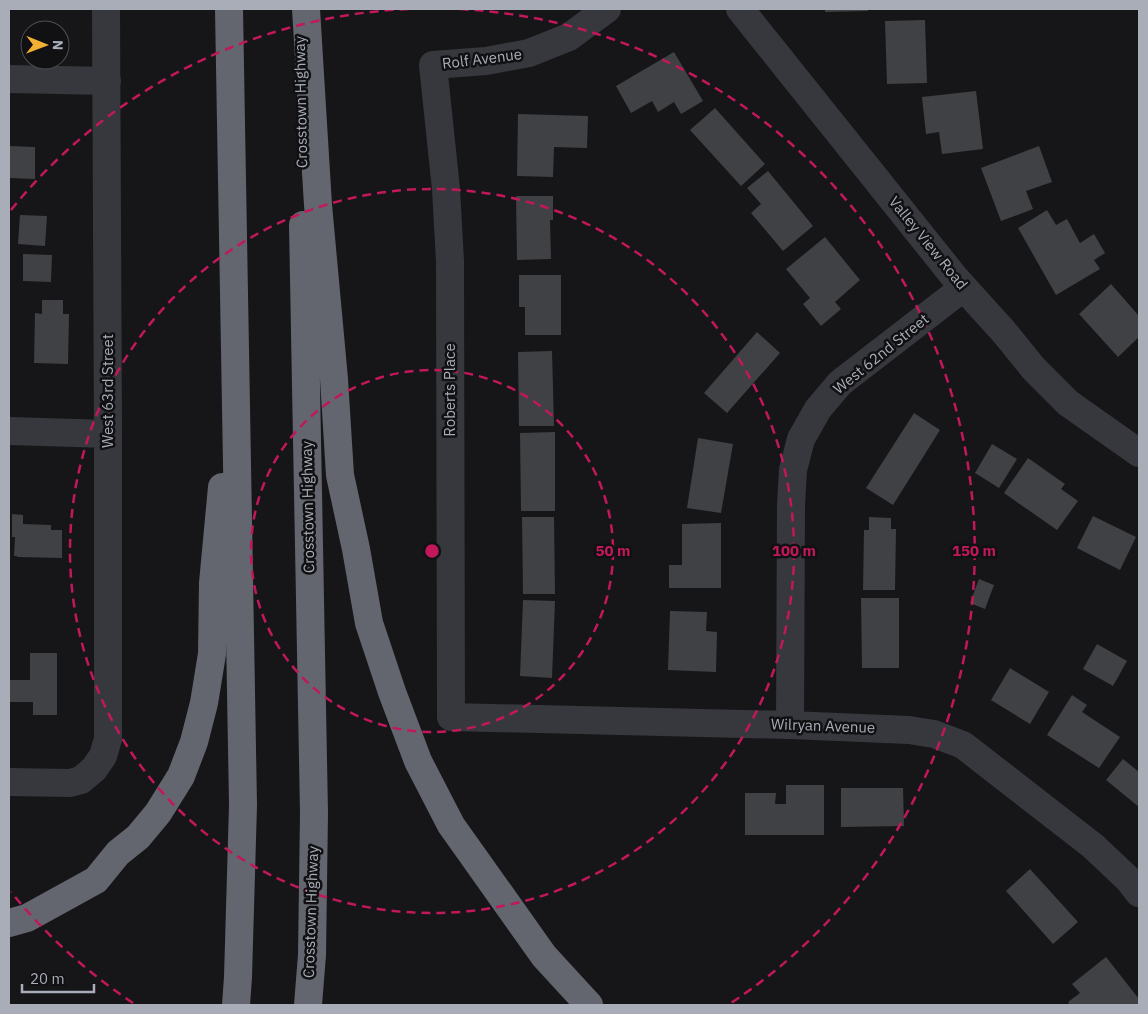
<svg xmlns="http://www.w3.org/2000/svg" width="1148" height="1014" viewBox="0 0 1148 1014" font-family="'IBM Plex Sans',sans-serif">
<rect width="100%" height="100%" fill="#161618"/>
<path fill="#404145" d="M825,9H867L868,11L825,12Z
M925,20L927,83L887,84L885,21Z
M674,52L703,101L681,114L674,102L658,112L652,101L631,113L616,86Z
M976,91L983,149L942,154L939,132L926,134L922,97Z
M715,108L765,164L741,186L690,130Z
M518,114L588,116L587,148L554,147L553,177L517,176Z
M9,146L35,147V179L9,178Z
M1039,146L1052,182L1026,191L1033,209L1001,221L981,168Z
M768,171L813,226L783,251L751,213L761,204L747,188Z
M516,196H553V220H550L551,259L517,260Z
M1047,210L1056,225L1067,219L1080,243L1094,234L1105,253L1094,260L1100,269L1056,295L1018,228Z
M20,215L47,216L45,246L18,244Z
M825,237L860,280L835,302L841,309L821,326L803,304L810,298L786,269Z
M23,254L52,255L51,282L23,281Z
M519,275H561V335H525V307H519Z
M1111,284L1139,316V337L1118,357L1079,314Z
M42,300H63V314H69L68,364L34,363L35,313L42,314Z
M757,332L780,353L727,413L704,393Z
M552,351L554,426H519L518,352Z
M914,413L940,430L893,505L866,488Z
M555,432V511H521L520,433Z
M698,438L733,444L721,513L687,508Z
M992,444L1017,459L999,488L975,473Z
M1028,458L1065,484L1061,489L1078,501L1057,530L1004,493Z
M12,514L23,515V524L51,525V530H62V558L17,557V556H14L15,537H12Z
M1093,516L1136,537L1120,570L1077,548Z
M522,517H554L555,594H523Z
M869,517L891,518V529H896L895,590H863L864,530H869Z
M721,523V588H669V565H682V524Z
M979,579L994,585L985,609L970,603Z
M861,598H899V668H862Z
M523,600L555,601L552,678L520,676Z
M670,611L707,612L706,631L717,632L716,672L668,670Z
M1097,644L1127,661L1113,686L1083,669Z
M30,653H57V715H33V702H9V680H30Z
M1010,668L1049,692L1030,724L991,700Z
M1072,695L1087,705L1082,712L1120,737L1099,768L1047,735Z
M1123,759L1139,772V807L1106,780Z
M786,785H824V835H745V793H776L775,804H786Z
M841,788H903L904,826L841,827Z
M1030,869L1078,922L1053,944L1006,891Z
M1106,957L1139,999V1005H1070L1068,1002L1080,993L1072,984Z"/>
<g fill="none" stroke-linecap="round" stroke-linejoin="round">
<path stroke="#37383d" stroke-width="28" d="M607,9L569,37L529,53L486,61L433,65L446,189L450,261L451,717L790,725L909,730L934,734L963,745L1093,846L1128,879L1139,893
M740,9L956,279L1004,332L1034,369L1068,403L1139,453
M9,79L107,81
M9,431L108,434
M790,725L791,505L793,470L801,439L818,409L840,383L963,288
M9,782L70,783L81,780L94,769L103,756L108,739V434L106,9"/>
<path stroke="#63666e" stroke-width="28" d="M229,9L243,805L238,977L236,1005
M306,9L318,205L334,379L340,475L356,549L369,623L392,692L418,761L451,825L544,956L589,1005
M303,225L314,813L312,955L308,1005
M9,923L27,918L96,880L118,853L138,837L158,813L181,776L194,742L204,703L212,654L213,583L222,487"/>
</g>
<g fill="none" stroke="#c2185b" stroke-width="2.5" stroke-dasharray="9 6">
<circle cx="432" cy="551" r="181"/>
<circle cx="432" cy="551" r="362"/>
<path d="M133 1003A542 542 0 0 1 11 892M11 210A542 542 0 1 1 731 1003"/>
</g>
<g text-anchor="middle" stroke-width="5" stroke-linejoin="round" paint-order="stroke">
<g font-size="15" fill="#a8adb8" stroke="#111113">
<text transform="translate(482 59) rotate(-7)" y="5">Rolf Avenue</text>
<text transform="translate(301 102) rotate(-91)" y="5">Crosstown Highway</text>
<text transform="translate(928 243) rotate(51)" y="5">Valley View Road</text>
<text transform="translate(881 354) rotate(-39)" y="5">West 62nd Street</text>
<text transform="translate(450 390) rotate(-90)" y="5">Roberts Place</text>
<text transform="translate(108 391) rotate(-90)" y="5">West 63rd Street</text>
<text transform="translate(308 507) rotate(-91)" y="5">Crosstown Highway</text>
<text transform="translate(823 726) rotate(2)" y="5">Wilryan Avenue</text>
<text transform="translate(311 912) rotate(-88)" y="5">Crosstown Highway</text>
</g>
</g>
<circle cx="432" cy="551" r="8" fill="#c2185b" stroke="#111113" stroke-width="2.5"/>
<g font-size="15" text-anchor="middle" font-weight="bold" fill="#c2185b" stroke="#111113" stroke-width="5" stroke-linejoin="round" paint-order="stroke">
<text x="613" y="556">50 m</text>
<text x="794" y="556">100 m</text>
<text x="974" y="556">150 m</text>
</g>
<rect width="1148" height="1014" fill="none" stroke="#a8adb8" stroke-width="20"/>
<g transform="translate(45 45) rotate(91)"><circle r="24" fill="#111113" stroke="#4d4f55"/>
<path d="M0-4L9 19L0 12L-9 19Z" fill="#f2b134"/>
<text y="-8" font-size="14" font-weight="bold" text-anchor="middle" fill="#a8adb8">N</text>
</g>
<path d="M22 984v8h72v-8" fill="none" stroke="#a8adb8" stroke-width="2.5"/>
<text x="30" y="984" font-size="15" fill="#a8adb8" stroke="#111113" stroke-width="4" paint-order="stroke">20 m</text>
</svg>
